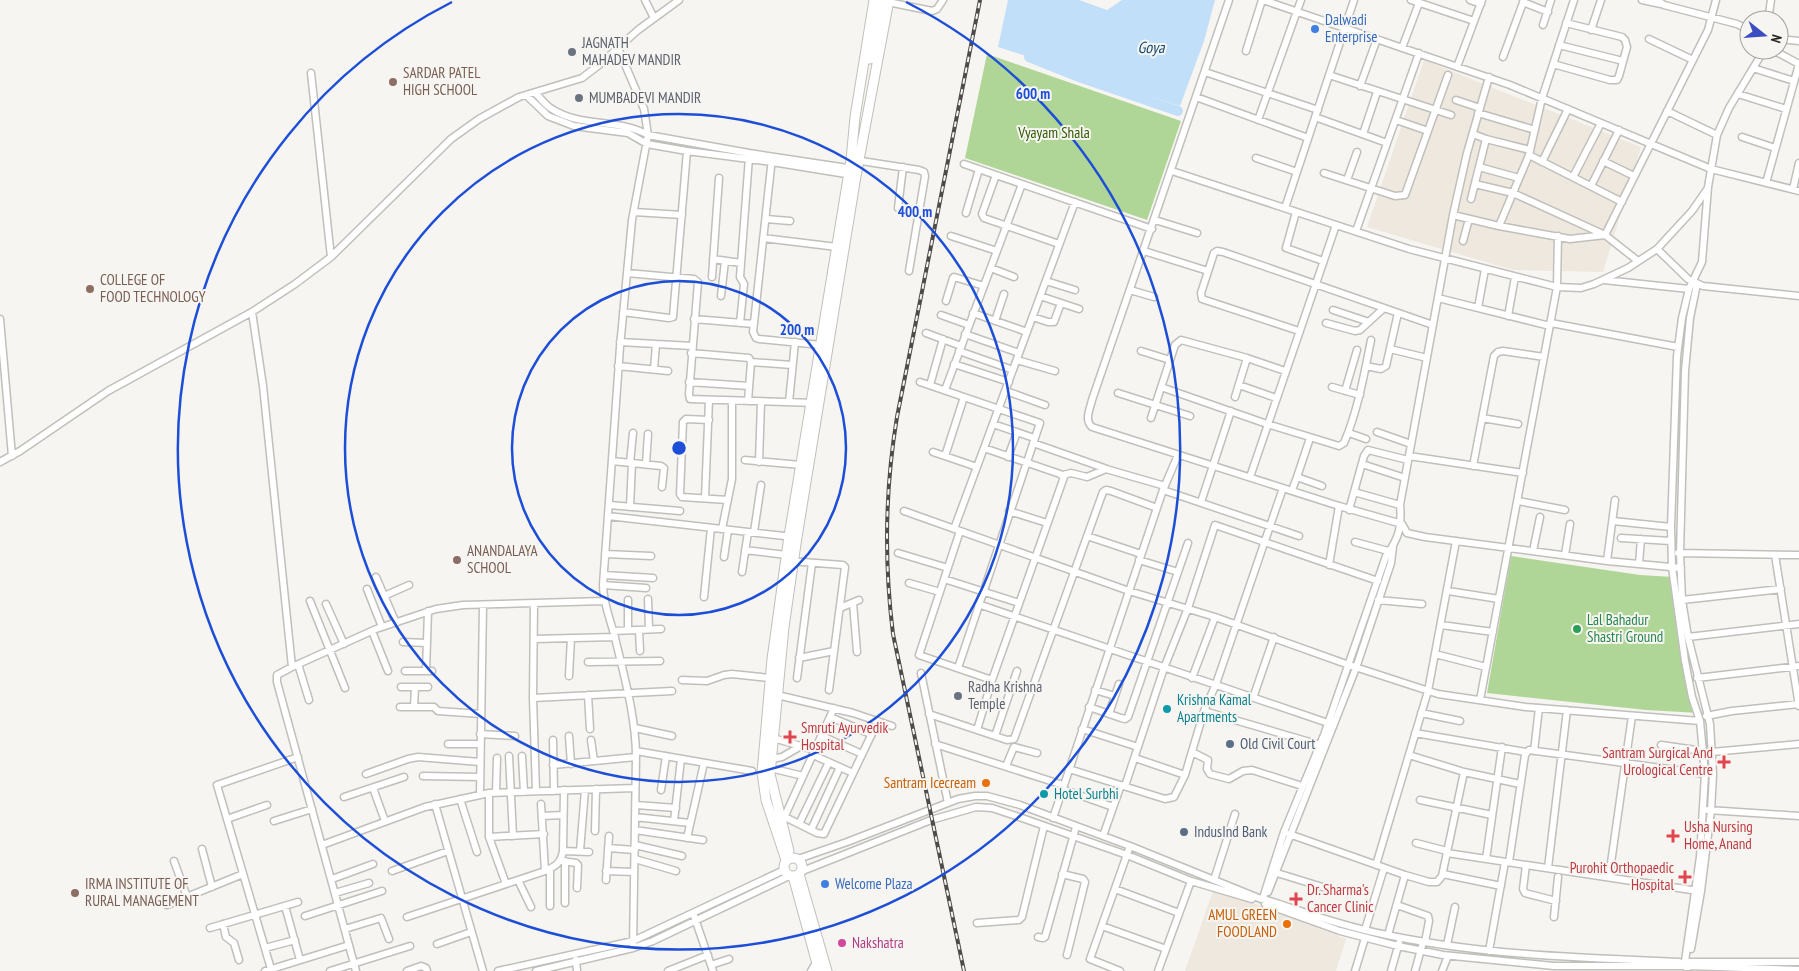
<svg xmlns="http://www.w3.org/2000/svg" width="1799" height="971" viewBox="0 0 1799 971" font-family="'PT Sans Narrow',sans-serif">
<rect width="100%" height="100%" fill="#f7f5f1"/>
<path fill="#eee8de" d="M1424,60L1641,147L1603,272L1513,270L1367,227Z
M1214,888L1346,939L1336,971H1185Z"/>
<path fill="#b0d697" d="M987,54L1181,121L1147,220L965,158Z
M1511,556L1640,575L1673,577L1699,713L1646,710L1487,693Z"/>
<path fill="#c2dff9" d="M1008,0H1079L1107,10L1122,0H1215L1204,41L1180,106L998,47Z"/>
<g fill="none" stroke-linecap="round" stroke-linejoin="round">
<path stroke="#c2dff9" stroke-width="10" d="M1029,57L1079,77L1178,111"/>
<g stroke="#c1bfbb" stroke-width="9">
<path id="minor" d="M645,0L654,18
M1229,0L1092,400C1090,409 1084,420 1092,427L1339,506L1402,524L1407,533L1425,537L1607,561L1681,568
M1263,0L1510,85L1711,169L1799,191
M1411,0L1474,21
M1470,0L1481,4
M1574,0L1542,98L1529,155L1499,226L1570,239L1605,235L1708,30L1716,0
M1642,0L1661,4
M1657,0L1664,5L1737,24L1749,30
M888,2L932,11L937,9L943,0
M1523,2L1548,12
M1768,20L1771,0
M1543,25L1551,0
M1591,30L1601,0
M1649,39L1693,60
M1779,39L1799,41
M1559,45L1623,61
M618,48L644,109L648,135L632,220L620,347L603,585C603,605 612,623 616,642C625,679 636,719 636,757L633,948
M1402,48L1419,3
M1773,50L1799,64
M1246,51L1262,0
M1503,57L1524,0
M1553,64L1610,80H1617L1619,76L1627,47L1625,40L1622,37L1566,23
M1457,67L1482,0
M1753,68L1794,81
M1205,72L1318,110
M311,73L331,257
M1329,75L1451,115
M1360,86L1377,39
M535,93C541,98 545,105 552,109C581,128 619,118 648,135L749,153L854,169
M1738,94L1786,109
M526,95L548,116L574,126L628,133L647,144L687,151L772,162L852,175
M1196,97L1308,138
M1456,100L1480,108
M1667,111L1717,135
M1478,113L1535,130
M1315,117L1387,143
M1258,120L1301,0
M1396,120L1428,131
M1363,134L1377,92
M1473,134L1486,139L1530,150
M1742,137L1775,148
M1529,155L1622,202
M772,158L753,332L756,338L759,339L821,345
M1256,158L1297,172
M855,160L919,170L924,172L925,176L909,271
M1603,161L1634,176
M1542,162L1568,109
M964,164L1152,229
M1479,167L1519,178
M1172,171L1409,249L1557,287L1581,288L1594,284L1628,268L1657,249L1692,211L1708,188
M1324,173L1395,196L1405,195L1448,75
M996,175L982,214L984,218L1059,244
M1573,177L1601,123
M1347,180L1357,152
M1766,183L1799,64
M1475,184L1513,193L1605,235L1638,261
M1591,186L1619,130
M1793,189L1799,163
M1471,199L1486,139
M898,208L903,167
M1285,208L1354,0
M634,212L682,215
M1296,212L1286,248L1323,261
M966,213L979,169
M1453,215L1499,226
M766,219L790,221
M1155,220L1197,233
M1356,231L1419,53
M951,236L997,251
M763,238L837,247
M1463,241L1469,219
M1657,249L1688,279L1703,286L1799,296
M1144,251L1208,271
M713,259L741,263
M991,268L1014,277
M627,273L694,279L698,282L689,394L690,399L815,403
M712,277L719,178
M1604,280L1689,289
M1046,281L1075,290
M1130,290L1154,297
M721,296L725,261
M1040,296L1079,309
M1438,298L1550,326
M946,301L953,278L954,277L984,286
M1478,308L1485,269
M1333,310L1369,322
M252,312L263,386L292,667
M623,312L669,318L673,317L687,151
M973,313L1027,332
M941,315L969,325
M1508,316L1515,277
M1033,317L1048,322H1054L1061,303
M0,319L12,456
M694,319L754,324
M995,321L1004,294
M740,323L744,284L740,277L749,157
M1326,323L1355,331L1360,330L1384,308
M1551,323L1678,347
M1299,331L1202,299L1201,293L1214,253L1217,251L1223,252L1433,325
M926,333L961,346
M965,334L1019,353
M620,342L692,346
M1390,349L1427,358
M959,351L1013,370
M1141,351L1170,360
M691,353L749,358L751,362L748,401
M1017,360L1055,371
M751,362L792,365
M954,364L1009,382
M618,366L668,371
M1366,366L1381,369L1386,366L1398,313
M654,369L656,344
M689,382L749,386
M920,382L1040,423L958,668
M930,385L943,339
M1239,385L1276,398
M1161,387L1267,424L1339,446L1344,443C1358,410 1364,375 1371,340
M1332,387L1360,395
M945,390L1022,184
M1006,391L1045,405
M1345,391L1357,350
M1118,393L1190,416
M1235,397L1247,358
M789,402L795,342
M1151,418L1175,345L1181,340L1247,358L1285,371
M1482,418L1518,424
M709,420L686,419L683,422L680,494L682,497L728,500
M993,424L1034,438
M1377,432L1411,444
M1349,433L1366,439
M1033,443L1107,469
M933,452L977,467
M945,456L964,397
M1409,456L1523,473
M1008,457L1017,432
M745,460L801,465
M612,461L661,466L664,468L662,487
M0,462L20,451L108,391L252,312L295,284L331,257L451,139L479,119L519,97L582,78L599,65L638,30L679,0
M759,462L761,402
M630,463L633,433
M646,464L648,434
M1362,464L1405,478
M1473,466L1494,356L1498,352L1503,351L1544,357
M1063,475L1071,473L1087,477L1106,469L1165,486
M1250,477L1336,225
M1297,477L1322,486
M1163,490L1299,536
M1292,490L1297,477L1310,438
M1354,492L1400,505
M705,498L709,400
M1518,501L1565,510
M1201,502L1231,411
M609,505L680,511
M630,507L632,463
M1349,510L1364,456L1368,450L1408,460
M904,511L1129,591L1215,617L1349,665L1438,694L1526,707L1700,721
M1009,511L1047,523
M608,516L793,537
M1613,521L1671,527
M722,529L732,479V401
M954,529L1075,202
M960,531L919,655L992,680
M754,532L761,485
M1087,536L1141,554
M1621,538L1671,541
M1355,542L1392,552
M745,550L786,555
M1533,551L1540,517
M898,553L948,568
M1678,553L1799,555
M605,554L651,556
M1565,555L1570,524
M1775,555L1799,706
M724,557L728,530
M1139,560L1178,572
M789,561L843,565L845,567L829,690
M1607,561L1615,500
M1639,564L1641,539
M1329,565L1339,506
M742,572L748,532
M604,575L653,578
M376,577L396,623
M944,579L1019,603
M909,583L940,592
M603,585L646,588
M367,589L382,627
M1448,591L1499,599
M384,596L409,585
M704,597L711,528
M648,599L649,629
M628,600V630
M1378,600L1422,604
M1682,600L1781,589
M310,601L345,688
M853,603L857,652
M326,604L344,644
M534,604L533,698L672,691
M978,604L1328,723
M840,608L859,600
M1441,625L1493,632
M639,630L640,651
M372,631L388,671
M613,631L661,629
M1688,637L1799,624
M534,639L615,637
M403,642L427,643
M1435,654L1486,667
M799,658L834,651
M588,662L660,661
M298,664L309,700
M405,671H432
M426,671L428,611
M921,673L948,803
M569,676L571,638
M797,678L812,563
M1192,678L1215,617
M1697,678L1799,666
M682,680L707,681L724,675L732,674L770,678
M401,687H428
M1095,690L1115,696
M588,695L590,729
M777,695L853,713L892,726
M533,698L536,791
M1253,698L1274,637
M1480,700L1557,287L1558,236
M400,707H434L438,711L481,714
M414,707L415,687
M1089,707L1121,718L1125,719L1128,717L1188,543
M1204,711L1320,745
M1421,713L1460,721
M929,714L1007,740L1014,739L1103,492L1106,490L1111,491L1157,508
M1109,714L1119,684
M1706,716L1732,711L1799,704
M830,717L871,734
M635,728L672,736
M1082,729L1138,747
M977,730L992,680L1064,477L1060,474L984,448
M1415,733L1526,752
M480,734L515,736
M569,736L571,764
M822,736L862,754
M995,736L1017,671
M773,738L815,750
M553,740L554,791
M591,740L594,761
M448,744H480
M935,744L1063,785
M1661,745L1703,751
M636,751L752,771
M1534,751L1539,708
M1192,752L1208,760L1207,769L1210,774L1229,779L1243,771L1252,770L1302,786
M1712,752L1799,744
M813,755L853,773
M509,756L513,836
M522,756L524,792
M1135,758L1185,775
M771,759L782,757L801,746
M553,765L636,757
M1006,766L1014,747L1037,753
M770,768L803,776
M1069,769L1165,799L1174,797L1185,775L1204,711L1216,684L1283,488
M1464,772L1520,784
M366,774L408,759L418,757L480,762
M423,776L480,777
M1125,786L1164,668L1188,608L1215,525L1378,581
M373,788L385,821
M1062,789L1113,807
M661,790L666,756
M496,792L497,758
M489,793V837L506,884
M480,795L483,605
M344,797L404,777
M460,799L477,852
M1420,800L1492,815
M435,804L483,971
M541,804L545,871
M636,805L676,808
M1708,810L1799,816
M542,816L563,815
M635,817L690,823
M785,817L817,833L824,834L878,721
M1053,818L1163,490L1178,455
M227,819L267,805
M783,820L834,708
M274,821L312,809
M674,821L681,759
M799,824L829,762
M635,830L703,840
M811,830L840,767
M595,831L596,789
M1289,834L1405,875L1429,882H1437L1442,876L1464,772L1409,755
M1103,836L1121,785
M489,837L544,834
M687,838L704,763
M1416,843L1447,851
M322,845L425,807L489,793L635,788
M635,845L682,856
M608,848L635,850
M202,849L212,887
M563,851L589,852
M580,851L585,790
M1447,853L1698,891
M635,859L676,871
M798,859L847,842L958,799L975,796H987L1020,805L1130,846L1261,899
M1486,859L1502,747
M174,861L187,897
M562,861L576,863L578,865L577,888
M1509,862L1525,755L1529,750L1705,774
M1376,865L1428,691L1456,541
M1526,865L1523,889L1525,893L1556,901
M1548,868L1567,710
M392,871L448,851
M606,871L634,872
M800,872L931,820L976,807L992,808L1022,818L1127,855L1191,881L1252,899
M1277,873L1329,889
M1062,874L1083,879L1085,882L1067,955
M1443,874L1501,886
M1609,877L1632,716
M332,879L373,864
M518,880L531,907
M606,880L609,836
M1214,880L1235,814
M1115,889L1179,913
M1268,892L1356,668L1391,563L1393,547
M335,893L369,883
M1263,898L1284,832L1324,735L1386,556C1399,538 1402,527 1400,505L1453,215L1467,153L1489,77
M1267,900C1307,913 1346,927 1387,935C1483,955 1581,958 1679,962
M565,903V861
M1265,904L1340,931L1398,946L1443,955L1554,966H1684
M167,905L243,874
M1397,905L1428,916L1429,921L1425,942
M285,906L300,960
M550,906V869
M693,913L713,971
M305,916L382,891
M407,917L545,871C556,866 561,863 563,851L564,790
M1554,917L1558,877
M977,923L1019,920L1022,917L1044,826
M223,924L226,937L234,943L239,960
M1102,926L1166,949
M210,928L298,902
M345,929L381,918L389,939
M1365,930L1384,868
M1388,935L1405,875
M1038,937L1043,938L1045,937L1076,827
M437,944L471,932
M1447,945L1455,907
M265,948L295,940
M1691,949L1701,891L1711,811L1713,774L1710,724L1688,637L1682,600L1680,553L1685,371L1690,318L1697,284
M1489,951L1505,862
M576,960L577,971
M1685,961L1690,962L1691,965L1689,967H1685L1683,963L1685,961L1700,857L1705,774L1700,721L1692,697L1685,661L1672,567L1671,527L1677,356L1682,318L1689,289L1702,262L1708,187L1717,135L1729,108L1764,50
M1690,962H1799
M711,965L729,959
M1690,966L1799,970
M271,969L217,785L298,757
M265,971L349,945
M330,971L410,946
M356,971L277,682V675L292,667L376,629L436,609L463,605L604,601
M407,971L421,966L426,968L427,971
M498,971L633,941L784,870
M536,971L633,948L653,941L789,876
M668,971L708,955
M811,971L817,961
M1120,971L1090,959L1130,846
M1158,971L1191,881
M1355,971L1365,938
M1391,971L1399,943
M1415,971L1423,942
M1442,971L1448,956"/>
</g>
<g stroke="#c1bfbb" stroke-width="11">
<path id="highway" d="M870,59L881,0
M789,851L770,774L784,627L797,537L856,176L889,0
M784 867a9 9 0 1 1 18 0a9 9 0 1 1-18 0Z
M786,860L766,800L762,773L772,659L789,536L851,160L855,117L874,0
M799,874L827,971
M793,876L819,971"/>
</g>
<use href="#minor" stroke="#fff" stroke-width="6"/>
<use href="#highway" stroke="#fff" stroke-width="9"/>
<g stroke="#4d4c4a" stroke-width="4">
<path id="rail" d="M964,971L893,634C884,561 885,489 897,417L980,0"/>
</g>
<use href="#rail" stroke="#f7f5f1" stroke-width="2" stroke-dasharray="5.5" stroke-linecap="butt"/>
</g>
<g fill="none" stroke="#1d4ed8" stroke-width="2.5">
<circle cx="679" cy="448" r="167"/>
<circle cx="679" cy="448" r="334"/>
<path d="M906 2A501 501 0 1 1 452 2"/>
</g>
<g fill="#3f7fe0" stroke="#f7f5f1" stroke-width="2">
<circle cx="1315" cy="29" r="5"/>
<circle cx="825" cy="884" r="5"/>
</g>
<g fill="#6b7280" stroke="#f7f5f1" stroke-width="2">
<circle cx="572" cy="52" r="5"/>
<circle cx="579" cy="98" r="5"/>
<circle cx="958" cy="696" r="5"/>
</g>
<g fill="#8d6e63" stroke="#f7f5f1" stroke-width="2">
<circle cx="393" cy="82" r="5"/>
<circle cx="90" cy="289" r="5"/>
<circle cx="457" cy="560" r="5"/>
<circle cx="75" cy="893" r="5"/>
</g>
<circle fill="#2e9e5b" stroke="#f7f5f1" stroke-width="2" cx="1577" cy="629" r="5"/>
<g fill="#0f9aa8" stroke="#f7f5f1" stroke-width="2">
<circle cx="1167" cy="709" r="5"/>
<circle cx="1044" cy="794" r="5"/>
</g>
<g fill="#e0444e" stroke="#f7f5f1" stroke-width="2">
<path d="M787.5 729.5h5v5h5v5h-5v5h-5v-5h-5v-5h5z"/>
<path d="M1721.5 754.5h5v5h5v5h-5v5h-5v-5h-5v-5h5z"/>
<path d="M1670.5 828.5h5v5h5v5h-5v5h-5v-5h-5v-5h5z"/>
<path d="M1682.5 869.5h5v5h5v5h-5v5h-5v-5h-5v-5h5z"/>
<path d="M1293.5 891.5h5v5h5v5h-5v5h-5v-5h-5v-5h5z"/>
</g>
<g fill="#5c6f8a" stroke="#f7f5f1" stroke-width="2">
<circle cx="1230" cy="744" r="5"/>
<circle cx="1184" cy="832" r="5"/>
</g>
<g fill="#e8710a" stroke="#f7f5f1" stroke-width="2">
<circle cx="986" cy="783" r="5"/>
<circle cx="1287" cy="924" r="5"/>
</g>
<circle fill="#d1479c" stroke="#f7f5f1" stroke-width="2" cx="842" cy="943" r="5"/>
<g text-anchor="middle" stroke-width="4" stroke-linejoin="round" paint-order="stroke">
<g font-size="15" fill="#366cbe" stroke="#f7f5f1" text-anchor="start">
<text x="1325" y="25">Dalwadi<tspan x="1325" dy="17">Enterprise</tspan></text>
<text x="835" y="889">Welcome Plaza</text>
</g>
<g font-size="15" fill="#5b616d" stroke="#f7f5f1" text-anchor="start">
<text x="582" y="48">JAGNATH<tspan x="582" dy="17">MAHADEV MANDIR</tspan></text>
<text x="589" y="103">MUMBADEVI MANDIR</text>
<text x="968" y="692">Radha Krishna<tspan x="968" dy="17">Temple</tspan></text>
</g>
<g font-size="15" fill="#785e54" stroke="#f7f5f1" text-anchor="start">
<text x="403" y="78">SARDAR PATEL<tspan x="403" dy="17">HIGH SCHOOL</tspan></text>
<text x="100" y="285">COLLEGE OF<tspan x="100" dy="17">FOOD TECHNOLOGY</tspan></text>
<text x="467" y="556">ANANDALAYA<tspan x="467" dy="17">SCHOOL</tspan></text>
<text x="85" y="889">IRMA INSTITUTE OF<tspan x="85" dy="17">RURAL MANAGEMENT</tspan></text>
</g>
<g font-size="15" fill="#2f5800" stroke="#f7f5f1">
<text x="1054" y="138">Vyayam Shala</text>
</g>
<g font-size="15" fill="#27864d" stroke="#f7f5f1" text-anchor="start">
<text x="1587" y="625">Lal Bahadur<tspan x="1587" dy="17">Shastri Ground</tspan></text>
</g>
<g font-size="15" fill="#0d838f" stroke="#f7f5f1" text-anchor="start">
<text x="1177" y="705">Krishna Kamal<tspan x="1177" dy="17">Apartments</tspan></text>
<text x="1054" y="799">Hotel Surbhi</text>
</g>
<g font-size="15" fill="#be3a42" stroke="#f7f5f1" text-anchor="start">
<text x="801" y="733">Smruti Ayurvedik<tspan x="801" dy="17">Hospital</tspan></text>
<text x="1713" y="758" text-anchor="end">Santram Surgical And<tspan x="1713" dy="17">Urological Centre</tspan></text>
<text x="1684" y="832">Usha Nursing<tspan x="1684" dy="17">Home, Anand</tspan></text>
<text x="1674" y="873" text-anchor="end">Purohit Orthopaedic<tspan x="1674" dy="17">Hospital</tspan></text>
<text x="1307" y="895">Dr. Sharma's<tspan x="1307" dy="17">Cancer Clinic</tspan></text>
</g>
<g font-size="15" fill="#4e5e75" stroke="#f7f5f1" text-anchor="start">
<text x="1240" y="749">Old Civil Court</text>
<text x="1194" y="837">IndusInd Bank</text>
</g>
<g font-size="15" fill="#c56008" stroke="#f7f5f1" text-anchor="end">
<text x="976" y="788">Santram Icecream</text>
<text x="1277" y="920">AMUL GREEN<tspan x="1277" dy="17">FOODLAND</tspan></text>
</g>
<g font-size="15" fill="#b23c85" stroke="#f7f5f1" text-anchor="start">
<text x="852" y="948">Nakshatra</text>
</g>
<g font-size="16" font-style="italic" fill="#114a73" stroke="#f7f5f1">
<text x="1151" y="53">Goya</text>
</g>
</g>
<circle cx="679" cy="448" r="8" fill="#1d4ed8" stroke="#f7f5f1" stroke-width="2.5"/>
<g font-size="15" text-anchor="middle" font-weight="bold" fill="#1d4ed8" stroke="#f7f5f1" stroke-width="4" stroke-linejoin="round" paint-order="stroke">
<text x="1033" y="99">600 m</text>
<text x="915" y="217">400 m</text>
<text x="797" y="335">200 m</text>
</g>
<g transform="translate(1764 35) rotate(107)"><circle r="24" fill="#f7f5f1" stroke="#a3a29f"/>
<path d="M0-4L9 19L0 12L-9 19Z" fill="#3b4dc0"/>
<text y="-8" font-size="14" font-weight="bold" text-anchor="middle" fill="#252523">N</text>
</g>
</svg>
